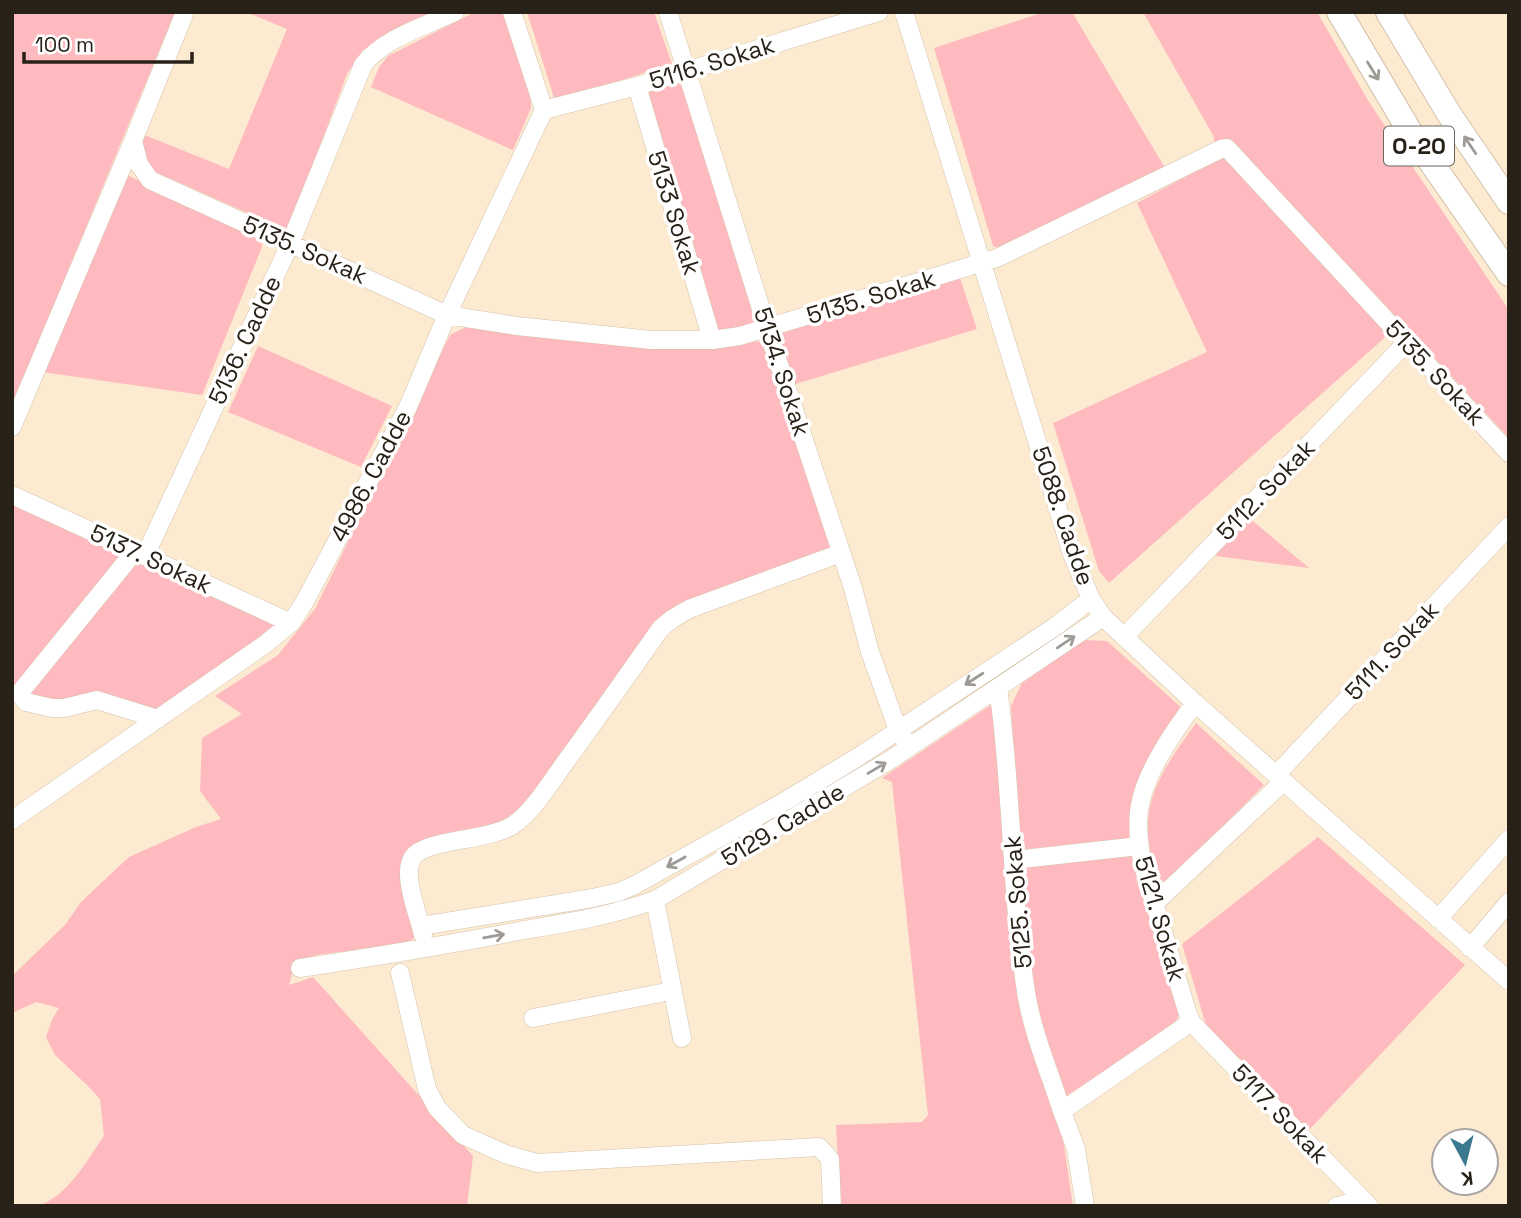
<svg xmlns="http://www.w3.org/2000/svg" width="1521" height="1218" viewBox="0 0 1521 1218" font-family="'Space Grotesk',sans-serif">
<rect width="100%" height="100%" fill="#fcead1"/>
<path fill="#febabe" d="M12,12H175L12,406Z
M246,12H440L363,50L347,74L288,231L151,170L141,144L142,134L229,169L287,29Z
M475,12H502L530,92L531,108L513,150L371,87L379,67L388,56Z
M527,12H654L672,64L555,101Z
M1044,12H1072L1165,168L1001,249L993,246L934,48Z
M1143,12H1317L1369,102L1509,310V438L1236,146L1222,140L1215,143L1213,135Z
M684,79L757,323L717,335L643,91Z
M1222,157L1230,159L1389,334L1109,583L1099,571L1053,423L1207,352L1137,203Z
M127,175L262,239V247L202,395L42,372Z
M959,275L977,329L792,385L778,343L783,330Z
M470,325L710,346L765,341L833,547L676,610L513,823L413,846L414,938L407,943L316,955L310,961L294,967L289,985L313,977L473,1156L467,1206H37C68,1197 86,1161 104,1136L100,1099L89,1087L55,1055L46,1037L52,1020L59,1008L36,1002L12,1013V976L65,925L81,902L129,857L196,827L221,819L200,791L202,738L242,714L215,696L278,655L315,609L450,335Z
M258,346L392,406L361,467L228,412Z
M12,503L123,553L13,697L12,696Z
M1248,517L1309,568L1208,555Z
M136,559L277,626L158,713L66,701L31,699L28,691Z
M1084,640L1107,641L1183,709L1131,816L1129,838L1019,850L1011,706L1022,683Z
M991,705L1000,721L1042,1064L1064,1145L1073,1206H840L836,1125L922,1122L928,1115L892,782L882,778Z
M1196,723L1264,785L1167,882L1155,879C1153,861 1146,838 1148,820C1151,783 1176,751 1196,723Z
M1318,837L1465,965L1307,1132L1208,1032L1182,944Z
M1130,854L1136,865L1180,1013L1174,1025L1063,1098L1036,1018L1019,867Z"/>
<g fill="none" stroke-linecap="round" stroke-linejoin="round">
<g stroke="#d4c2ab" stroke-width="19">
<path id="minor" d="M668,12L767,328L853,588L870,652L898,730L909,747
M904,12L1072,554L1091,599L1103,617L1195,703L1509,981
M637,86L712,340
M544,110L637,86L879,12
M133,141L139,164L150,180L447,315L517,326L651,340H712L740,336L997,258L1221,149L1227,148L1509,453
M12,427L133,141L185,12
M12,495L291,623
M135,551L22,690L21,696L26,702L52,708H64L97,700L158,719
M145,556L290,244L363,65C384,38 424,27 455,12
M1124,637L1407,342
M998,688C1013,790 1010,895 1027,998C1034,1036 1050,1074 1062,1111
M1195,703C1174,731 1146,771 1140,805C1136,825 1139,846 1143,866L1187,1011L1191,1022L1369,1206
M1276,775L1509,526
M12,820L264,645L291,623L304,603L408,407L447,315L544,110L512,12
M1014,860L1139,846
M655,900L682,1038
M1155,903L1283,782
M1438,919L1509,839
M421,926L593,898L619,892L635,885L787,800L858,757L1056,626L1091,599
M423,935C419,916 401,874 413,857C425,839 489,841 513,825C532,813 551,782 564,764C597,719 629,673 661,628L672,619L689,609L841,553
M1470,948L1509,902
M300,968C373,957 446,945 519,931C565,923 611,916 655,900L890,760L1103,617
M400,973L427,1089L437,1108L463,1135L505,1154L537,1163L819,1147L830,1159L832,1206
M533,1018L661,993
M1085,1206L1076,1149L1062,1111L1191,1022
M1337,1206L1363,1200"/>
</g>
<g stroke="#d4c2ab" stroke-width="26">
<path id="highway" d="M1339,12L1412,135L1509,274
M1388,12L1449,114L1509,202"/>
</g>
<use href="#minor" stroke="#fff" stroke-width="18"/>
<use href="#highway" stroke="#fff" stroke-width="24"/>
</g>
<defs><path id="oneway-shaft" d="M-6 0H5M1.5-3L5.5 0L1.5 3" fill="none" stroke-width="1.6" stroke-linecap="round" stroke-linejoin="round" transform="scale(1.75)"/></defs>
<g stroke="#9e9b97">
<use href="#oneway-shaft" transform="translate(1373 71) rotate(58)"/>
<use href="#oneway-shaft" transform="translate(1470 145) rotate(-124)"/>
<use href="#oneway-shaft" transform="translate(1066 642) rotate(-34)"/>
<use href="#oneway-shaft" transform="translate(974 679) rotate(147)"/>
<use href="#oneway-shaft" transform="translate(877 768) rotate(-31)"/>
<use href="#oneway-shaft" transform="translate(676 862) rotate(151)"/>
<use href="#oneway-shaft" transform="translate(494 936) rotate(-10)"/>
</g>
<g text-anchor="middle" stroke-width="7" stroke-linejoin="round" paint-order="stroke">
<rect fill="#fff" stroke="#68645d" stroke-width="2" x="1384" y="126.5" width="70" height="39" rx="5"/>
<g font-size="23" font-weight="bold" fill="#282118">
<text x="1419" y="154">O-20</text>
</g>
<g font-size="24" fill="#282118" stroke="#fff">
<text transform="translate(712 63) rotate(-17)" y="8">5116. Sokak</text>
<text transform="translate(674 213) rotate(73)" y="8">5133 Sokak</text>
<text transform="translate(305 250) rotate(24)" y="8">5135. Sokak</text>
<text transform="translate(871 297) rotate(-17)" y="8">5135. Sokak</text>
<text transform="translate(245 340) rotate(-65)" y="8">5136. Cadde</text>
<text transform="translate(782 372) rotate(72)" y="8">5134. Sokak</text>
<text transform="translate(1435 373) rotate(47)" y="8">5135. Sokak</text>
<text transform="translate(371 476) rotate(-62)" y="8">4986. Cadde</text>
<text transform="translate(1266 490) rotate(-46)" y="8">5112. Sokak</text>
<text transform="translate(1063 516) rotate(71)" y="8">5088. Cadde</text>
<text transform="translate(151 559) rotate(25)" y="8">5137. Sokak</text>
<text transform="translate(1392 651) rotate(-47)" y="8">5111. Sokak</text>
<text transform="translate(783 825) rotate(-31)" y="8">5129. Cadde</text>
<text transform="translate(1018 902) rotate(-95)" y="8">5125. Sokak</text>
<text transform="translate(1160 919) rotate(74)" y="8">5121. Sokak</text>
<text transform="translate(1280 1114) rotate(46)" y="8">5117. Sokak</text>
</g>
</g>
<rect width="1521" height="1218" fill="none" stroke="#282118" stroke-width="28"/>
<g transform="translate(1465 1162) rotate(173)"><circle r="33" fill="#ffffff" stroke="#a9a6a3" stroke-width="2"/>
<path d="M0-5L12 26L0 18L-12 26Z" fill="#3a798e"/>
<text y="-10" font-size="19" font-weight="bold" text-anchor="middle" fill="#282118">K</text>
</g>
<path d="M24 52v10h168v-10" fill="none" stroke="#282118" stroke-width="3.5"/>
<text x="35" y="52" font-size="21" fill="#282118" stroke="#ffffff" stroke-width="5" paint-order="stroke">100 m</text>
</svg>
